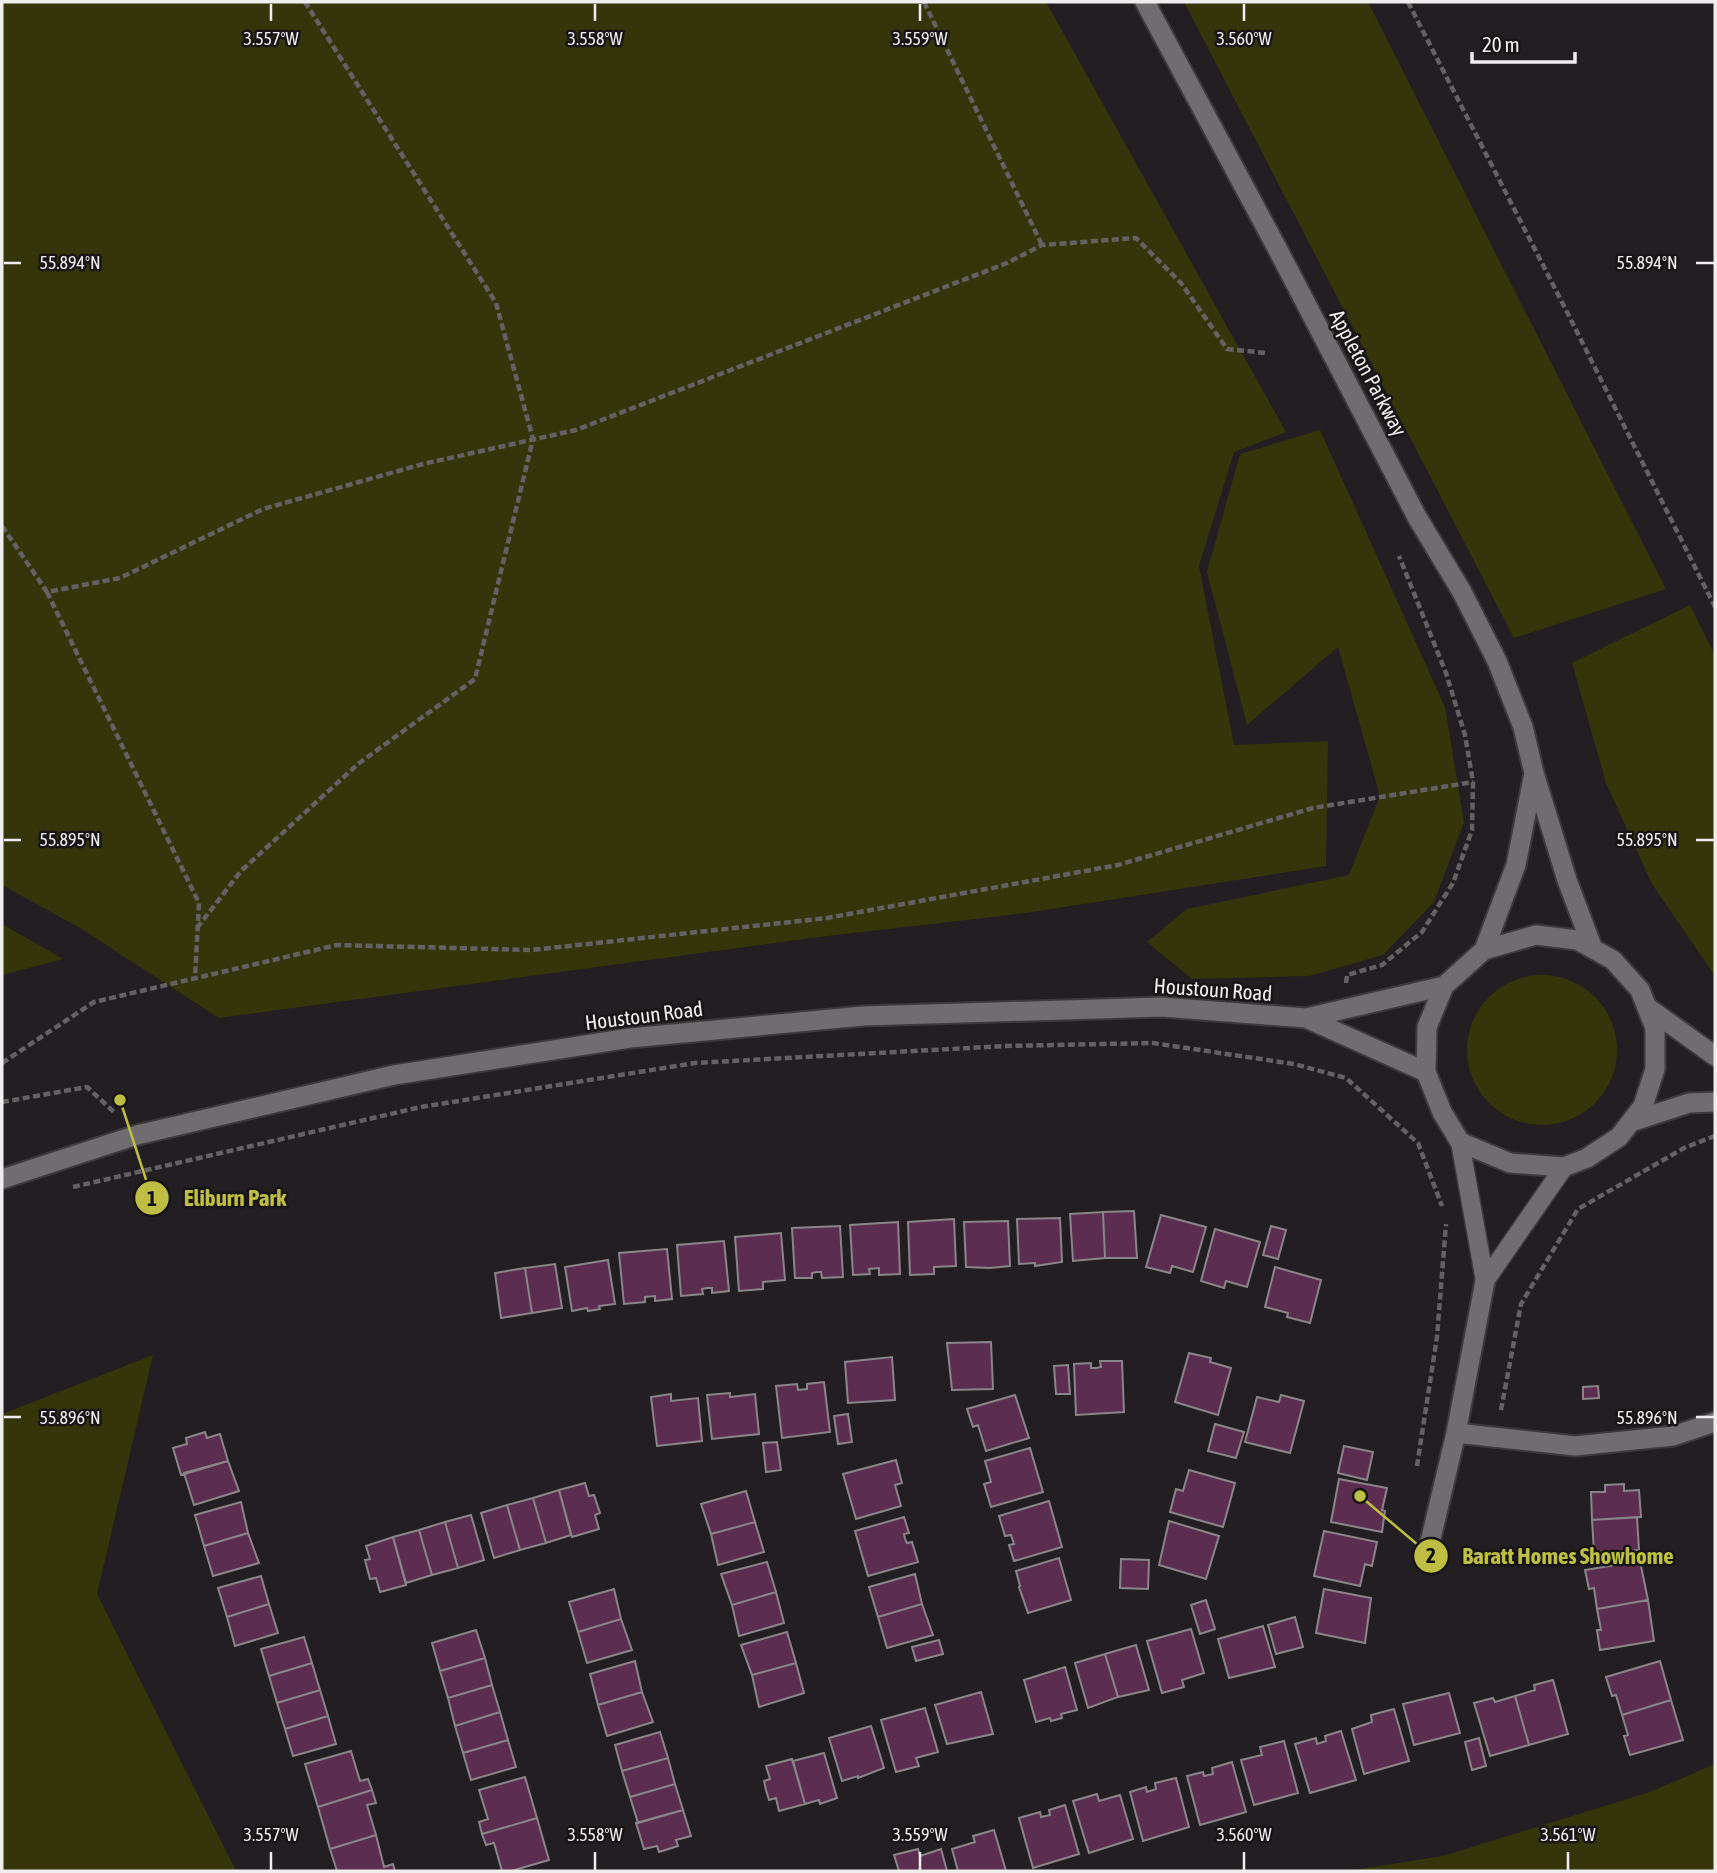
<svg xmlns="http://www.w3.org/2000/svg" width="1717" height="1873" viewBox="0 0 1717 1873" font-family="'Asap Condensed',sans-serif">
<rect width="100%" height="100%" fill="#221e21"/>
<path fill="#35350c" d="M2,2H1046L1286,432L1234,452L1199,566L1234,745L1328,741L1326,866L1026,913L819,937L219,1018L80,928L2,885Z
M1184,2H1368L1666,589L1514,638Z
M1320,430L1445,707L1464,822L1434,902L1383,955L1309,976L1192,979L1147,942L1187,909L1349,875L1380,796L1338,647L1247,725L1207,572L1240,454Z
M1690,605L1715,656V976L1652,884L1606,783L1572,663Z
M2,924L63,959L2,975Z
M1467 1050a75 75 0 1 1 150 0a75 75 0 1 1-150 0Z
M153,1355L97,1594L236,1871H3L2,1414Z
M1715,1764V1871H1348L1443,1856L1650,1792Z"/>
<path fill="#5b2e50" stroke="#8a8588" stroke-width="2" d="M1134,1211L1137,1258H1105L1103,1212Z
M1103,1212L1105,1258L1073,1261L1070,1214Z
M1161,1215L1206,1227L1193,1272L1172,1266L1170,1273L1146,1267Z
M1060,1218L1062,1262L1035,1266V1263L1019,1264L1017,1219Z
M954,1219L956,1266L934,1267V1274L910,1275L908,1222Z
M1008,1221L1010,1266L990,1268L966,1267L964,1222Z
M898,1222L900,1274L879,1275V1268L869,1269L870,1274L853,1275L850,1225Z
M840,1226L843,1277L822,1278L821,1272H817L812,1273V1278H795L792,1228Z
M1271,1226L1286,1230L1278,1259L1263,1255Z
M1215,1229L1260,1242L1247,1287L1226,1281L1224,1288L1201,1281Z
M781,1233L785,1280L763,1282V1289L739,1291L735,1237Z
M724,1241L729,1291L712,1293V1288H707L702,1289L703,1294L681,1296L677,1245Z
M667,1249L672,1299L655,1301V1296L645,1297V1302L624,1304L619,1253Z
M608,1260L615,1304L599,1306L600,1309L588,1311L587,1308L572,1311L565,1267Z
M555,1264L562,1308L532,1313L525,1268Z
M1275,1267L1321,1280L1310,1323L1287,1317L1288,1313L1265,1307Z
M525,1268L532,1313L501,1318L495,1273Z
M991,1342L993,1389L952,1390L947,1343Z
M1189,1353L1211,1358L1210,1362L1231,1368L1218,1415L1175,1402Z
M892,1357L895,1400L848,1403L845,1362Z
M1100,1361H1122L1124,1412L1076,1415L1074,1364L1091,1363V1368H1096L1101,1367Z
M1068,1365L1070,1394H1056L1054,1366Z
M824,1382L830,1432L782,1438L776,1386L797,1384L798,1390L807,1389V1384Z
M1598,1386L1599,1398L1583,1399V1387Z
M730,1393V1397L755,1394L759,1434L712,1439L707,1395Z
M671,1394V1401L698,1398L702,1441L657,1446L651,1397Z
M1015,1395L1029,1438L986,1451L978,1425L973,1427L967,1409Z
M1281,1395L1304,1401L1290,1453L1245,1442L1257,1397L1279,1402Z
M848,1414L852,1442L838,1444L834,1416Z
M1215,1424L1244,1432L1236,1458L1208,1451Z
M205,1432L207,1438L220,1434L228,1461L181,1475L173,1448L187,1444L186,1438Z
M777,1442L781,1470L766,1472L763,1443Z
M1344,1446L1373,1452L1367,1480L1338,1473Z
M1030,1448L1043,1492L991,1507L984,1484L991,1482L985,1461Z
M896,1460L902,1483L895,1485L901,1506L856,1519L843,1474Z
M228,1461L239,1491L194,1505L184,1473Z
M1189,1470L1235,1483L1223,1527L1170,1512L1176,1489L1183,1491Z
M1339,1479L1387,1488L1382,1510L1385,1511L1382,1532L1331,1522Z
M585,1483L589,1496L594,1495L600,1513L595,1515L599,1529L572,1537L559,1490Z
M1624,1484V1491L1639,1490L1641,1517L1592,1520L1591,1492H1605V1485Z
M559,1490L571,1535L546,1543L533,1498Z
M746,1491L755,1522L711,1534L701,1504Z
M533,1498L546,1543L520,1550L507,1505Z
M1049,1501L1062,1547L1014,1561L1009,1545L1014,1544L1011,1535L1005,1536L999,1516Z
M241,1502L248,1533L204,1546L195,1515Z
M507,1505L520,1550L494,1558L481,1513Z
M471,1515L484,1560L458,1568L445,1522Z
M904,1517L909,1533L904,1534L905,1539L907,1543L912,1542L918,1562L868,1576L855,1531Z
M1637,1517L1639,1550L1594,1552L1592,1520Z
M1169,1521L1219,1536L1206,1579L1159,1565Z
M445,1522L458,1568L432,1575L419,1530Z
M755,1522L764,1552L718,1565L711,1534Z
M419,1530L432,1575L406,1583L393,1537Z
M1324,1531L1377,1542L1372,1566L1365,1564L1360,1586L1314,1576Z
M248,1533L259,1563L213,1576L204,1546Z
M393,1537L406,1585L380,1592L376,1578L370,1579L365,1560L370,1559L366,1546Z
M1059,1558L1071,1600L1028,1613L1019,1587L1020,1586L1016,1571Z
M1121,1559L1149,1560L1148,1589L1120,1588Z
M1640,1561L1648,1600L1597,1609L1594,1588L1589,1589L1585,1570Z
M767,1562L776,1592L732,1605L721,1574Z
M915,1574L922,1604L878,1617L869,1587Z
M261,1576L269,1604L227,1617L218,1588Z
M614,1589L621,1619L578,1632L569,1602Z
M1324,1589L1371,1598L1365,1643L1316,1633Z
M776,1592L784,1623L739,1636L732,1605Z
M1206,1600L1215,1629L1200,1634L1191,1605Z
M1648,1600L1654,1641L1600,1650L1597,1630H1601L1597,1609Z
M269,1604L278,1633L235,1646L227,1617Z
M922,1604L933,1635L887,1648L878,1617Z
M1295,1617L1303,1647L1276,1654L1268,1625Z
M621,1619L632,1650L587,1663L578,1632Z
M1263,1626L1275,1667L1229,1678L1218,1639Z
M1191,1629L1204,1673L1182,1680L1184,1687L1162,1693L1147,1641Z
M476,1630L485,1658L440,1671L432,1643Z
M787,1632L796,1663L752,1675L741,1645Z
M304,1637L312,1663L269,1676L261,1649Z
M939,1640L943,1654L916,1661L912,1647Z
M1136,1645L1149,1690L1118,1697L1105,1654Z
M1105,1654L1118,1697L1088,1708L1075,1663Z
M485,1658L492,1685L448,1698L440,1671Z
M635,1661L642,1692L598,1705L590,1674Z
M1660,1661L1671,1700L1622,1715L1616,1695L1612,1696L1606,1677Z
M312,1663L320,1690L277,1703L269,1676Z
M796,1663L804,1693L759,1707L752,1675Z
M1065,1667L1077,1710L1061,1714L1062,1718L1051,1721L1050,1718L1036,1722L1024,1680Z
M1553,1680L1568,1734L1529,1745L1515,1696L1535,1690L1534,1685Z
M492,1685L500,1712L455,1726L448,1698Z
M320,1690L328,1716L285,1729L277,1703Z
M642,1692L653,1722L607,1736L598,1705Z
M981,1692L993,1734L947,1744L935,1705Z
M1449,1693L1460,1733L1414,1745L1403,1704Z
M1515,1696L1529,1745L1490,1756L1474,1703L1493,1698L1495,1702Z
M1671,1700L1683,1740L1630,1755L1624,1736L1628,1735L1622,1715Z
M925,1708L938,1752L916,1758L919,1766L896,1772L881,1720Z
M1394,1709L1409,1761L1364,1774L1352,1729L1372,1722L1371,1715Z
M500,1712L508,1740L463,1753L455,1726Z
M328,1716L336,1744L293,1756L285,1729Z
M871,1726L884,1768L858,1778V1776L842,1781L829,1738Z
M1341,1731L1356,1780L1310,1793L1295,1744L1316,1738L1317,1744L1326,1741L1325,1736Z
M660,1732L668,1758L622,1771L615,1745Z
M1479,1738L1486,1766L1472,1770L1465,1742Z
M508,1740L516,1767L471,1780L463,1753Z
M1284,1741L1298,1793L1254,1805L1241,1760L1262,1755L1260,1747Z
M351,1751L360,1781L368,1779L372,1790L318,1807L305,1764Z
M824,1753L837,1798L820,1804L819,1800L805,1804L793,1761Z
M668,1758L675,1784L630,1797L622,1771Z
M792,1759L805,1804L779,1811L776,1798L769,1800L766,1790L764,1781L770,1779L766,1766Z
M1232,1762L1246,1812L1200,1825L1187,1776L1203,1772L1204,1776L1213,1774L1212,1768Z
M525,1777L537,1818L482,1834L479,1822L488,1819L479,1790Z
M1176,1778L1189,1827L1143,1841L1130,1792L1146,1787L1147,1792L1156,1789L1155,1783Z
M675,1784L683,1810L638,1823L630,1797Z
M372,1790L376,1803L367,1805L376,1835L330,1849L318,1807Z
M1097,1794L1099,1801L1120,1795L1133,1839L1089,1853L1073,1801Z
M1065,1805L1079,1854L1033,1868L1019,1818L1040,1812L1041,1817L1050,1815L1049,1810Z
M683,1810L691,1836L676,1840L678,1846L659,1852L657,1846L644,1849L636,1823Z
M537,1818L549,1860L511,1871H502L494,1843L486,1845L482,1834Z
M994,1830L1006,1871H958L952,1849L975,1842L973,1836Z
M376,1835L384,1867L393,1864L395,1871H337L330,1849Z
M918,1849L920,1856L941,1849L947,1871H899L894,1855Z"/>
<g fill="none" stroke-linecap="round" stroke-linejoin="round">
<g stroke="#3d3a3c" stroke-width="21">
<path id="service" d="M1460,1142L1485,1281
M1485,1281L1564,1167"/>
</g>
<g stroke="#3d3a3c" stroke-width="23">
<path id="minor" d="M1456,1433L1575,1446L1673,1436L1715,1422
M1426,1559L1456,1433L1485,1281"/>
</g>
<g stroke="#3d3a3c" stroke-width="23">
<path id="tertiary" d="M1145,2L1277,248L1417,517L1462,592L1497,661L1523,727L1534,773L1567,880L1593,949
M1536,935L1577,940L1613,960L1640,990L1655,1028V1069L1643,1106L1619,1137L1587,1158L1564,1167L1510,1163L1460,1142L1442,1112L1426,1072L1427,1027L1444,986L1484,950Z
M1484,950L1516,865L1533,778
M1647,1007L1715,1056
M1306,1018L1426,1072
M1631,1122L1689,1103L1715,1102
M2,1179L137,1135L394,1075L630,1038L863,1016L1162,1007L1306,1018L1444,986"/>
</g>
<path stroke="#646163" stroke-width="4.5" stroke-dasharray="7 3.5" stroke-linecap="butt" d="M924,2L1042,245
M1408,2L1565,308L1715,607
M2,526L47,592L120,578L263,509L423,464L576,430L1007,263L1042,245L1136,238L1181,283L1227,349L1266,353
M47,592L199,903L195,978
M197,928L241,871L358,764L475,679L533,439L496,303L305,2
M1346,983L1347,975L1382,965L1422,932L1453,883L1472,830L1473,782L1465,735L1446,673L1399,556
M2,1063L94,1002L337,945L532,950L827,918L1118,865L1313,808L1473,782
M2,1102L87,1087L115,1113
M73,1187L421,1107L695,1063L1005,1046L1153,1043L1294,1064L1346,1078L1418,1143L1442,1206
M1501,1410L1521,1304L1578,1209L1684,1148L1715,1136
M1417,1466L1437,1337L1446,1224"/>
<use href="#service" stroke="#716c6f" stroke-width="18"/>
<use href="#minor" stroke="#716c6f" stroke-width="19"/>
<use href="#tertiary" stroke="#716c6f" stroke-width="19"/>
</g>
<path fill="none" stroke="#f0edef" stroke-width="2.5" d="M271,4V21M595,4V21M920,4V21M1244,4V21M4,263H21M1696,263H1714M4,840H21M1696,840H1714M4,1417H21M1696,1417H1714M271,1852V1870M595,1852V1870M920,1852V1870M1244,1852V1870M1568,1852V1870"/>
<g text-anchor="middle" stroke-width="5" stroke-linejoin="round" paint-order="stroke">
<g font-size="21" fill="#f0edef" stroke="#191517">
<text transform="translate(1368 373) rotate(62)" y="7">Appleton Parkway</text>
<text transform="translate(1213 990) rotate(4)" y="7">Houstoun Road</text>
<text transform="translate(644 1016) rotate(-7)" y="7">Houstoun Road</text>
</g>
</g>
<g font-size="18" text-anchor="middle" fill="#f0edef" stroke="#191517" stroke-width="5" stroke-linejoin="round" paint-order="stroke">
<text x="271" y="45">3.557°W</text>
<text x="595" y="45">3.558°W</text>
<text x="920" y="45">3.559°W</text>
<text x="1244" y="45">3.560°W</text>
<text x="1647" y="269">55.894°N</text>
<text x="70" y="269">55.894°N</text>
<text x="1647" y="846">55.895°N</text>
<text x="70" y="846">55.895°N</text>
<text x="1647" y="1424">55.896°N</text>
<text x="70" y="1424">55.896°N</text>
<text x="271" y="1841">3.557°W</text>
<text x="595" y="1841">3.558°W</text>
<text x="920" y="1841">3.559°W</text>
<text x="1244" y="1841">3.560°W</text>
<text x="1568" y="1841">3.561°W</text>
</g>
<path fill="none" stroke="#bebf42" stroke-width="2.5" d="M120 1100L152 1198M1360 1496L1431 1556"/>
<g fill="#bebf42" stroke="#191517" stroke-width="2.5">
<circle cx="120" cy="1100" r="7"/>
<circle cx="1360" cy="1496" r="7"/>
<circle cx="152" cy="1198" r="18"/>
<circle cx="1431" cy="1556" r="18"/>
</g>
<g font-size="21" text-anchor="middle" font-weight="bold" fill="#111">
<text x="152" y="1206">1</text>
<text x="1431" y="1563">2</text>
</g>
<g font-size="23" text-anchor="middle" font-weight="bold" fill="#bebf42" stroke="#191517" stroke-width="5" stroke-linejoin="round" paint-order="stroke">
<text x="235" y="1206">Eliburn Park</text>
<text x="1568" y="1564">Baratt Homes Showhome</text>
</g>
<rect width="1717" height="1873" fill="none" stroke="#f0edef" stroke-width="7"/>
<path d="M1472 52v10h103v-10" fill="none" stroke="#f0edef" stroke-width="3.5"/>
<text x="1482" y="52" font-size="21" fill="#f0edef" stroke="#191517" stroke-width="5" paint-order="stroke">20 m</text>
</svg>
